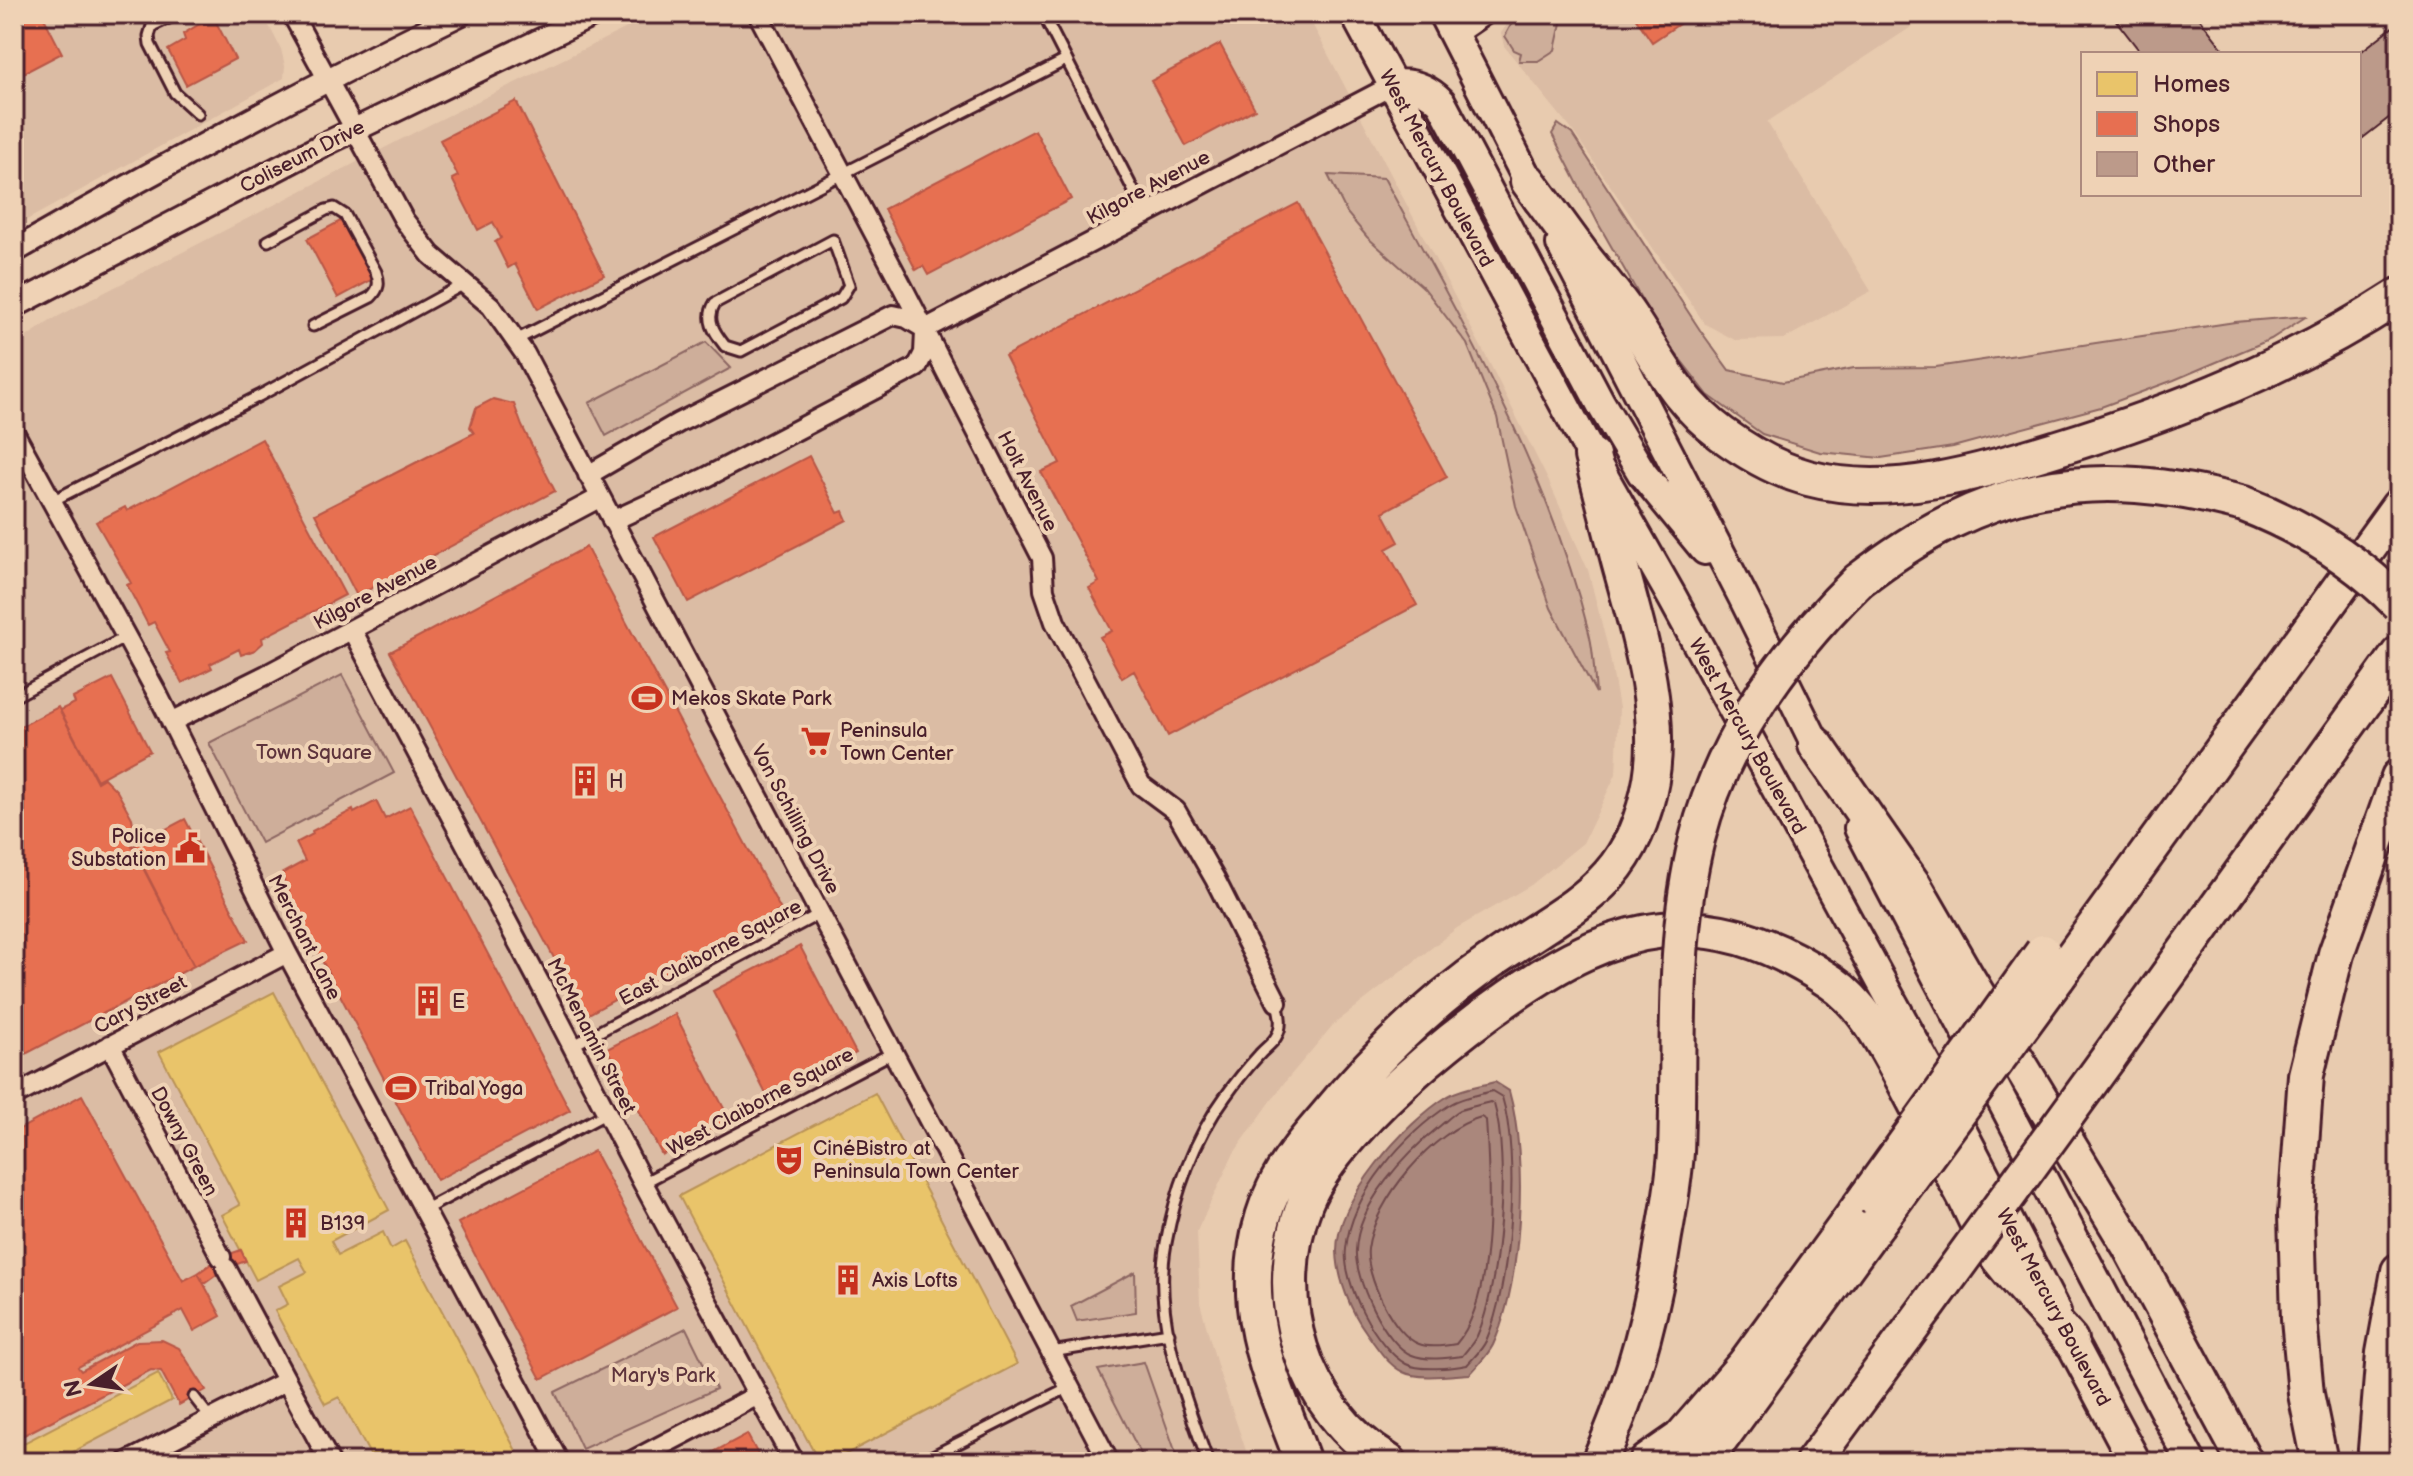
<svg xmlns="http://www.w3.org/2000/svg" width="2413" height="1476" viewBox="0 0 2413 1476" font-family="'Balsamiq Sans',sans-serif">
<rect width="100%" height="100%" fill="#e8cbaf"/>
<filter id="ink" filterUnits="userSpaceOnUse"><feTurbulence type="fractalNoise" baseFrequency=".0125" numOctaves="2"/><feDisplacementMap in="SourceGraphic" scale="16" xChannelSelector="R" yChannelSelector="G"/><feConvolveMatrix kernelMatrix="1 2 1 2 8 2 1 2 1" color-interpolation-filters="sRGB"/></filter>
<g filter="url(#ink)">
<path fill="#dbbca4" d="M14,14H263L281,49L285,66L284,78L14,227Z
M655,14H1307L1489,362L1549,482L1588,570L1609,652L1619,708L1616,774L1583,843L1531,885L1457,928L1333,1025L1284,1083L1234,1153L1197,1231L1200,1303L1219,1372L1250,1462H14V345L55,318L427,126Z
M1522,14H1931L1767,122L1871,291L1784,339L1735,340L1705,324L1572,130L1504,46L1501,33L1508,23Z"/>
<path fill="#ceae9a" stroke="#8c6662" stroke-width="2" d="M1525,14H1563L1555,50L1538,61H1519L1521,53L1514,50L1505,36L1512,23Z
M1558,124L1572,134L1700,330L1729,370L1783,382L1854,368L1936,367L2235,322L2307,316L2271,339L2174,380L2101,407L1953,447L1881,458L1820,452L1762,434L1708,395L1663,337L1599,225L1552,134Z
M1328,175L1384,178C1463,324 1548,470 1589,633C1594,652 1594,673 1596,693L1551,608L1516,506L1497,417L1467,344L1424,288L1367,237L1347,213Z
M706,342L731,368L606,436L589,403Z
M342,675L394,773L261,843L209,743Z
M1135,1272L1136,1312L1077,1321L1071,1306Z
M686,1328L716,1389L582,1449L555,1392Z
M1144,1362L1179,1462H1145L1098,1370Z"/>
<path fill="#aa877b" stroke="#845d5b" stroke-width="2" d="M1495,1082L1509,1091C1528,1158 1522,1281 1493,1345C1488,1355 1478,1365 1470,1374C1453,1375 1418,1380 1403,1372C1388,1365 1375,1345 1366,1332C1350,1310 1338,1279 1337,1252C1336,1199 1405,1123 1448,1096C1461,1088 1480,1086 1495,1082Z"/>
<path fill="#e9c46a" stroke="#b99257" stroke-width="2" d="M274,992L389,1210L331,1241L338,1255L383,1232L391,1249L405,1241L522,1462H374L339,1397L325,1404L275,1311L288,1304L279,1286L307,1272L299,1258L256,1280L222,1215L240,1205L159,1052Z
M875,1093L1017,1364L831,1462H819L679,1196Z
M158,1373L172,1400L54,1462H14V1448Z"/>
<path fill="#e76f51" stroke="#b85746" stroke-width="2" d="M14,14H42L62,53L14,78Z
M1633,14H1694L1652,42Z
M213,16L235,59L186,85L168,50L185,40L183,34Z
M1220,44L1255,109L1186,146L1151,81Z
M516,101L604,275L538,309L515,264L508,268L495,242L501,238L493,222L478,230L452,179L458,176L440,140Z
M1035,130L1071,199L928,275L923,266L916,270L884,209Z
M1298,203L1447,477L1383,512L1399,542L1386,549L1417,605L1168,736L1134,671L1122,678L1100,637L1112,631L1089,588L1099,582L1041,472L1060,463L1005,356Z
M342,220L373,279L338,298L307,239Z
M493,399L514,404L522,426L555,491L357,596L315,514L474,433L470,427L476,408Z
M262,439L345,595L262,638L263,643L255,650L241,655L239,649L210,664L212,668L182,683L166,653L170,652L154,622L148,625L127,585L131,583L96,522L125,507L127,511Z
M809,456L838,513L843,511L847,520L688,602L654,537Z
M586,547L781,910L585,1016L390,652Z
M112,678L150,751L97,780L60,710L75,703L73,698Z
M58,707L97,782L104,778L117,791L132,818L136,840L131,843L194,966L14,1060V730Z
M376,801L385,819L410,806L570,1110L437,1180L286,892L289,891L281,874L305,861L296,843L313,834L312,831L353,810L354,813Z
M185,819L248,940L194,966L132,847Z
M800,946L856,1053L768,1098L713,991Z
M675,1014L730,1120L662,1155L607,1049Z
M82,1095L183,1281L198,1273L221,1316L194,1331L183,1310L78,1367L81,1371L137,1341L162,1340L179,1348L206,1390L179,1405L161,1371L151,1370L14,1440V1132Z
M594,1151L677,1307L541,1379L458,1223Z
M241,1250L246,1261L226,1268L204,1284L198,1273L221,1257Z
M747,1434L762,1462H695Z"/>
<g fill="none" stroke-linecap="round" stroke-linejoin="round">
<path stroke="#70494b" stroke-width="2" d="M1492,1091L1502,1097C1520,1155 1511,1285 1486,1341C1482,1350 1473,1358 1467,1365C1453,1368 1419,1371 1406,1364C1376,1348 1342,1282 1346,1249C1351,1193 1406,1133 1451,1104C1462,1097 1479,1095 1492,1091Z
M1490,1102L1494,1104C1510,1157 1500,1286 1477,1336C1473,1343 1467,1350 1462,1356C1448,1358 1426,1361 1412,1355C1385,1345 1354,1278 1356,1250C1358,1203 1406,1153 1441,1125C1447,1120 1453,1114 1460,1110C1469,1107 1480,1105 1490,1102Z
M1481,1117L1486,1120C1490,1180 1496,1298 1456,1344C1445,1346 1429,1348 1419,1344C1393,1335 1365,1274 1368,1249C1374,1200 1434,1130 1481,1117Z"/>
</g>
<path fill="#bc9a8a" stroke="#4a1f2b" stroke-width="2" d="M2111,14H2196L2227,54H2142Z
M2399,22V110L2359,141L2358,54Z"/>
<g fill="none" stroke-linecap="round" stroke-linejoin="round">
<g stroke="#4a1f2b" stroke-width="15">
<path id="service" d="M177,14L152,26L149,36L150,44L175,93L198,114
M1043,14L1145,213
M833,240L849,285L841,298L741,351L725,346C714,332 705,319 715,303Z
M268,241L326,210L334,208L345,215L376,272C380,283 379,289 371,297L313,326
M516,340L1066,60
M52,501L259,396L466,283
M14,697L126,637
M572,1046L821,913
M643,1183L894,1052
M424,1210L607,1113
M1051,1352L1169,1333
M194,1397L211,1419
M921,1462L1069,1387
M1208,1462C1184,1394 1152,1317 1166,1243C1175,1193 1194,1139 1225,1097C1235,1083 1247,1068 1259,1055C1264,1049 1272,1044 1276,1037C1283,1026 1280,1015 1277,1002"/>
</g>
<g stroke="#4a1f2b" stroke-width="24">
<path id="minor" d="M292,14L404,220L431,255L491,306L525,354L1109,1462
M758,14L900,282L1042,558L1044,590L1055,622L1122,749L1141,785L1176,811L1215,879L1277,1002
M1454,36L1486,14
M925,329L1393,85
M14,432L158,695L287,953L559,1462
M588,475L678,423L893,315L907,318L925,329
M612,521L705,478L917,367L924,353L925,332
M352,630L546,995L643,1183L794,1462
M171,722L266,675L599,498
M110,1045L221,1257
M14,1096L287,953
M226,1268L330,1462
M127,1462L286,1381
M630,1462L758,1395"/>
</g>
<g stroke="#4a1f2b" stroke-width="28">
<path id="tertiary" d="M14,251C160,167 309,87 460,14
M14,306L323,145L595,14"/>
</g>
<g stroke="#4a1f2b" stroke-width="34">
<path id="primary" d="M1355,14L1592,456L1672,597L1949,1106L2056,1312
M1443,14L1538,200
M1393,85C1412,82 1428,89 1441,102L1601,404L1642,473L1705,550
M1561,244L1743,597L1825,763
M1859,828L2191,1462"/>
</g>
<g stroke="#4a1f2b" stroke-width="36">
<path id="trunk" d="M2070,1340L2135,1462"/>
</g>
<g stroke="#4a1f2b" stroke-width="40">
<path id="motorway" d="M1528,181C1547,207 1566,233 1585,259C1600,278 1616,296 1630,317C1660,362 1676,400 1722,434C1748,453 1778,470 1808,478C1890,500 1980,472 2058,448C2178,411 2293,365 2399,296
M1858,581C1984,483 2090,463 2244,504
M1816,745L1914,886L1966,976L2130,1247L2245,1462
M2057,978L2399,506
M2109,1057L2399,654
M1303,1462C1285,1411 1260,1361 1255,1307C1251,1267 1257,1224 1274,1189C1286,1163 1305,1141 1323,1120C1373,1059 1429,1003 1494,959C1573,904 1632,887 1651,780C1663,707 1638,631 1619,561C1610,526 1601,491 1592,456
M1389,1462C1301,1409 1268,1298 1305,1203C1338,1121 1503,990 1584,953C1608,942 1636,933 1663,930C1724,924 1781,948 1831,982C1865,1005 1885,1046 1904,1081C1924,1119 1944,1158 1965,1197C1973,1213 1980,1231 1990,1246C2010,1276 2046,1312 2070,1340
M1647,1462L1680,1439L1745,1364L1868,1195
M1704,1462L1877,1224
M1813,1462L1925,1310
M2320,1462L2306,1394L2299,1319L2296,1215L2306,1075L2336,954L2399,777
M2375,1462L2384,1353L2399,1271"/>
</g>
<use href="#service" stroke="#efd2b5" stroke-width="9"/>
<use href="#minor" stroke="#efd2b5" stroke-width="18"/>
<use href="#tertiary" stroke="#efd2b5" stroke-width="22"/>
<use href="#primary" stroke="#efd2b5" stroke-width="28"/>
<use href="#trunk" stroke="#efd2b5" stroke-width="30"/>
<use href="#motorway" stroke="#efd2b5" stroke-width="34"/>
<g stroke="#4a1f2b" stroke-width="40" stroke-linecap="butt">
<path id="motorway-bridge" d="M2244,504C2303,527 2354,558 2399,604
M1868,1195L2043,952
M1877,1224L2057,978
M1925,1310L2109,1057
M1599,1462C1632,1389 1652,1315 1664,1236C1669,1209 1674,1180 1676,1152C1680,1047 1671,942 1697,839C1722,740 1786,652 1858,581"/>
</g>
<use href="#motorway-bridge" stroke="#efd2b5" stroke-width="34"/>
</g>
</g>
<defs>
<g id="stadium-bare" transform="scale(2.4)"><path d="M0-5a6.5 5 0 1 0 0 10a6.5 5 0 1 0 0-10ZM-3.5-1.8h7v3.6h-7Z" fill="#c8321e" stroke="#efd2b5" stroke-width="2.5" paint-order="stroke"/></g>
<g id="supermarket-bare" transform="scale(2.4)"><path d="M-6-5.5h2.5l.6 2H6L4.5 2H-2.5L-4.4-4H-6ZM-1.5 3.2a1.3 1.3 0 1 0 .1 0ZM3 3.2a1.3 1.3 0 1 0 .1 0Z" fill="#c8321e" stroke="#efd2b5" stroke-width="2.5" paint-order="stroke"/></g>
<g id="building-bare" transform="scale(2.4)"><path d="M-4-6H4V6H1V3H-1V6H-4ZM-2.5-4.3h1.7v1.8h-1.7ZM.8-4.3h1.7v1.8H.8ZM-2.5-1h1.7V.8h-1.7ZM.8-1h1.7V.8H.8Z" fill="#c8321e" stroke="#efd2b5" stroke-width="2.5" paint-order="stroke"/></g>
<g id="civic-bare" transform="scale(2.4)"><path d="M-.6-6.5H3V-4.5H.6V-3L4-1V1h2V6H-6V1h2V-1L-.6-3ZM-1.2 2.5V6h2.4V2.5Z" fill="#c8321e" stroke="#efd2b5" stroke-width="2.5" paint-order="stroke"/></g>
<g id="theatre-bare" transform="scale(2.4)"><path d="M-5-5.5Q0-4 5-5.5V0Q5 5 0 6Q-5 5-5 0ZM-3.3-2.5H-1v1.5H-3.3ZM1-2.5H3.3v1.5H1ZM-2.8 1Q0 5.5 2.8 1Z" fill="#c8321e" stroke="#efd2b5" stroke-width="2.5" paint-order="stroke"/></g>
</defs>
<g fill-rule="evenodd">
<use href="#stadium-bare" x="647" y="698"/>
<use href="#supermarket-bare" x="816" y="741"/>
<use href="#building-bare" x="585" y="781"/>
<use href="#civic-bare" x="190" y="848"/>
<use href="#building-bare" x="428" y="1001"/>
<use href="#stadium-bare" x="401" y="1088"/>
<use href="#theatre-bare" x="789" y="1160"/>
<use href="#building-bare" x="296" y="1223"/>
<use href="#building-bare" x="848" y="1280"/>
</g>
<g text-anchor="middle" stroke-width="8" stroke-linejoin="round" paint-order="stroke">
<g font-size="20" fill="#4a1f2b" stroke="#efd2b5">
<text transform="translate(302 156) rotate(-27)" y="7">Coliseum Drive</text>
<text transform="translate(1437 168) rotate(62)" y="7">West Mercury Boulevard</text>
<text transform="translate(1148 187) rotate(-28)" y="7">Kilgore Avenue</text>
<text transform="translate(1028 481) rotate(63)" y="7">Holt Avenue</text>
<text transform="translate(375 592) rotate(-28)" y="7">Kilgore Avenue</text>
<text transform="translate(1748 736) rotate(61)" y="7">West Mercury Boulevard</text>
<text transform="translate(796 819) rotate(62)" y="7">Von Schilling Drive</text>
<text transform="translate(305 937) rotate(63)" y="7">Merchant Lane</text>
<text transform="translate(710 952) rotate(-28)" y="7">East Claiborne Square</text>
<text transform="translate(140 1004) rotate(-28)" y="7">Cary Street</text>
<text transform="translate(592 1036) rotate(63)" y="7">McMenamin Street</text>
<text transform="translate(760 1101) rotate(-28)" y="7">West Claiborne Square</text>
<text transform="translate(185 1141) rotate(62)" y="7">Downy Green</text>
<text transform="translate(2054 1307) rotate(62)" y="7">West Mercury Boulevard</text>
</g>
<g font-size="20" fill="#4a1f2b" stroke="#efd2b5" text-anchor="start">
<text x="671" y="705">Mekos Skate Park</text>
<text x="840" y="737">Peninsula<tspan x="840" dy="23">Town Center</tspan></text>
<text x="609" y="788">H</text>
<text x="166" y="843" text-anchor="end">Police<tspan x="166" dy="23">Substation</tspan></text>
<text x="452" y="1008">E</text>
<text x="425" y="1095">Tribal Yoga</text>
<text x="813" y="1155">CinéBistro at<tspan x="813" dy="23">Peninsula Town Center</tspan></text>
<text x="320" y="1230">B139</text>
<text x="872" y="1287">Axis Lofts</text>
</g>
<g font-size="20" fill="#5e343c" stroke="#efd2b5">
<text x="314" y="759">Town Square</text>
<text x="663" y="1382">Mary's Park</text>
</g>
</g>
<rect width="2413" height="1476" fill="none" stroke="#efd2b5" stroke-width="48"/>
<rect x="24" y="24" width="2365" height="1428" fill="none" stroke="#4a1f2b" stroke-width="3" filter="url(#ink)"/>
<rect x="2081" y="52" width="280" height="144" fill="#efd2b5" stroke="#ad8a7e" stroke-width="2"/>
<rect x="2097" y="72" width="40" height="24" fill="#e9c46a" stroke="#ad8a7e" stroke-width="2"/>
<text x="2153" y="92" font-size="24" fill="#4a1f2b">Homes</text>
<rect x="2097" y="112" width="40" height="24" fill="#e76f51" stroke="#ad8a7e" stroke-width="2"/>
<text x="2153" y="132" font-size="24" fill="#4a1f2b">Shops</text>
<rect x="2097" y="152" width="40" height="24" fill="#bc9a8a" stroke="#ad8a7e" stroke-width="2"/>
<text x="2153" y="172" font-size="24" fill="#4a1f2b">Other</text>
<g transform="translate(92 1384) rotate(257)" stroke="#efd2b5" stroke-width="6" paint-order="stroke">
<path d="M0-6L14 30L0 20L-14 30Z" fill="#4a1f2b"/>
<text y="-12" font-size="22" font-weight="bold" text-anchor="middle" fill="#4a1f2b">N</text>
</g>
</svg>
